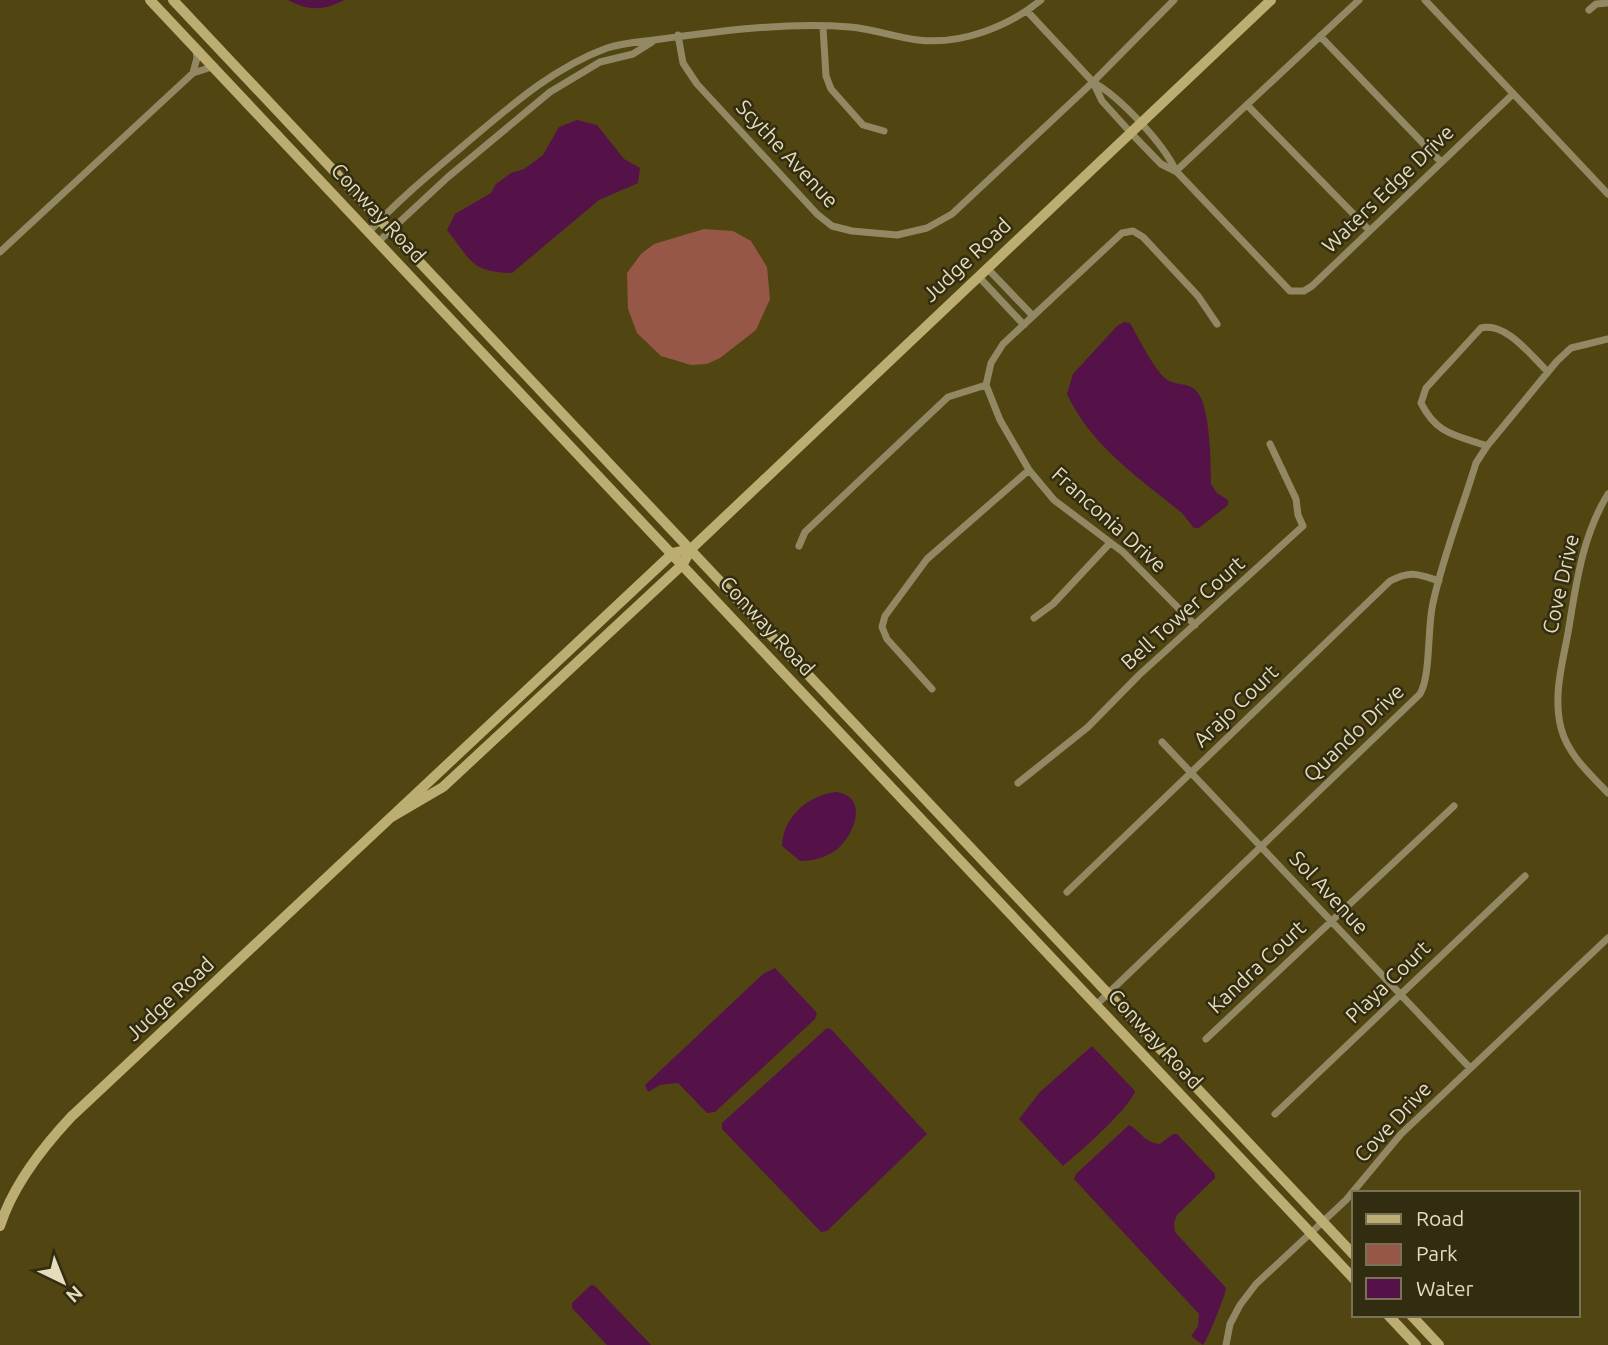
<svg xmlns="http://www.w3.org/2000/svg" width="1608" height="1345" viewBox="0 0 1608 1345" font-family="Ubuntu,sans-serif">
<rect width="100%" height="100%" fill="#514511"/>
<path fill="#975746" d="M704,229L733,231L751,241L767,267L770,299L756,330L720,358L707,364L691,365L661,356L637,333L628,309L627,273L641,254L654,244Z"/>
<path fill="#551249" d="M288,0H344C324,11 308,11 288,0Z
M577,120L597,125L624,159L640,168L638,183L599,200L512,273C470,272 471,260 447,230L455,214L491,193L496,184L511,173L524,169L543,155L559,127Z
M1124,322L1130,323C1138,337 1154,369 1165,378C1175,387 1190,381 1198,393C1210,408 1211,464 1211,484L1217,493L1228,500V505L1199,528H1194L1182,513C1139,478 1091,446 1067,394L1073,374L1117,326Z
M836,792C870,796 854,837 836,850C826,858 811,861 800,861L782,846C783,817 808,795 836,792Z
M775,968L817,1013L815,1019L715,1112L707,1113L678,1083L660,1085L648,1092L645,1085L763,974Z
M827,1028L832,1030L927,1134L827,1231L821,1232L722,1129V1123Z
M1092,1046L1135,1091C1131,1107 1078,1154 1063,1166L1019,1119L1040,1092Z
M1129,1125C1142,1132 1143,1142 1160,1144L1173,1134H1177L1215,1174V1178L1177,1215L1174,1223L1175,1232L1226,1288C1226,1294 1207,1341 1203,1345L1191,1336L1198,1326L1199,1314L1074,1179L1076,1174Z
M591,1285L595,1286L651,1345H607L572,1308V1303Z"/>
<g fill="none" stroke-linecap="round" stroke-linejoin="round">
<path stroke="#928964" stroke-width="7" d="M1425,0L1608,194
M1589,10L1596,4L1608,3
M1027,11L1093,82L1102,101L1131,133L1161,164L1175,171
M823,27L826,76L831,89L863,125L884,131
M678,35L683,63L697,84L817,214L832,226L852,231L897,235L927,228L952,214L1093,82L1174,0
M1320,36L1441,162
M193,73L197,58L196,50
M1093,82C1120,97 1163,143 1176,171L1290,291H1304L1312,286L1512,95
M1247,105L1369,230
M1176,171L1359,0
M369,232C397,201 431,173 463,146C507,109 552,68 607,48C623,43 638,42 654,40C718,31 785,22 850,27C873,29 895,37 918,40C961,45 1008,27 1041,0
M378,242L448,177L550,92L600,62L633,54L652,42
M0,252L193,73L212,67
M987,268L1033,316
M978,276L1024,325
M1487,446C1456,435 1437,435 1421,403L1426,388L1481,328C1507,322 1531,356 1548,372
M1608,494C1582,536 1576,585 1568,633C1562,665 1553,696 1561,728C1568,755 1590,774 1608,793
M799,546L805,532L948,397L986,385
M1034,618L1053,604L1110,543
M1195,625L1123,552L1054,500L1029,470L1000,420L986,385L991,363L1003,344L1122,233L1133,231L1143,237L1198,296L1217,324
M932,689L887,639L882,627L885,616L927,559L1029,470
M1162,742L1470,1068
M1018,783L1088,727L1139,675L1303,526L1298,515L1296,499L1270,444
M1067,892L1390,581C1411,570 1418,574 1439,581
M1096,1005L1420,694C1431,675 1427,629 1433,603C1443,556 1462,509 1476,463L1487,446L1557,361L1571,348L1608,339
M1206,1039L1454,806
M1275,1114L1525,876
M1226,1345L1230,1324L1240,1305L1256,1284L1346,1200L1401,1134L1608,938"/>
<path stroke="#bcae72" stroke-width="10" d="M150,0L1354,1279
M173,0L1354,1255
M390,818L443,787L683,564L691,549L1271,0
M0,1226C13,1185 42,1148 71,1117L673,553L691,549
M1388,1315L1416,1345
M1411,1315L1439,1345"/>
</g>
<g text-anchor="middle" stroke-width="5" stroke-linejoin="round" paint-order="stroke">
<g font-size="21" fill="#e4dcbc" stroke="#322c10">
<text transform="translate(787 154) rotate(47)" y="7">Scythe Avenue</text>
<text transform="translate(1388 189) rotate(-44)" y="7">Waters Edge Drive</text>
<text transform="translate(378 213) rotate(47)" y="7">Conway Road</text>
<text transform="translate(967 260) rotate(-43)" y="7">Judge Road</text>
<text transform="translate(1109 520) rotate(42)" y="7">Franconia Drive</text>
<text transform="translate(1561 584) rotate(-77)" y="7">Cove Drive</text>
<text transform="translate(1183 613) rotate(-42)" y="7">Bell Tower Court</text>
<text transform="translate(767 626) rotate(47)" y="7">Conway Road</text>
<text transform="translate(1236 706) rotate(-44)" y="7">Arajo Court</text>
<text transform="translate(1354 733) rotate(-44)" y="7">Quando Drive</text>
<text transform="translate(1329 893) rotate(47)" y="7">Sol Avenue</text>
<text transform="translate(1257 967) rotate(-43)" y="7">Kandra Court</text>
<text transform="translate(1388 982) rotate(-44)" y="7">Playa Court</text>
<text transform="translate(170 999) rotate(-43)" y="7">Judge Road</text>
<text transform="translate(1155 1039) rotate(47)" y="7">Conway Road</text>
<text transform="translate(1393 1122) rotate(-47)" y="7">Cove Drive</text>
</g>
</g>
<rect x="1352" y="1191" width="228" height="126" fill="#322c10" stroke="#797255" stroke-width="2"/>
<rect x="1366" y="1214" width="35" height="10" fill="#bcae72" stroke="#797255" stroke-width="2"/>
<text x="1416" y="1226" font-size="21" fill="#e4dcbc">Road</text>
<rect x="1366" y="1244" width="35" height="21" fill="#975746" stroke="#797255" stroke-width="2"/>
<text x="1416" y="1261" font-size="21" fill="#e4dcbc">Park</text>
<rect x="1366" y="1278" width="35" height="21" fill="#551249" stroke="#797255" stroke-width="2"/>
<text x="1416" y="1296" font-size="21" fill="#e4dcbc">Water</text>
<g transform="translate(63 1282) rotate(137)" stroke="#322c10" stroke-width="5" paint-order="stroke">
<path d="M0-5L12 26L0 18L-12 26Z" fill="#e4dcbc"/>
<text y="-10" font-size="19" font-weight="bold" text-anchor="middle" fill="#e4dcbc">N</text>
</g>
</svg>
